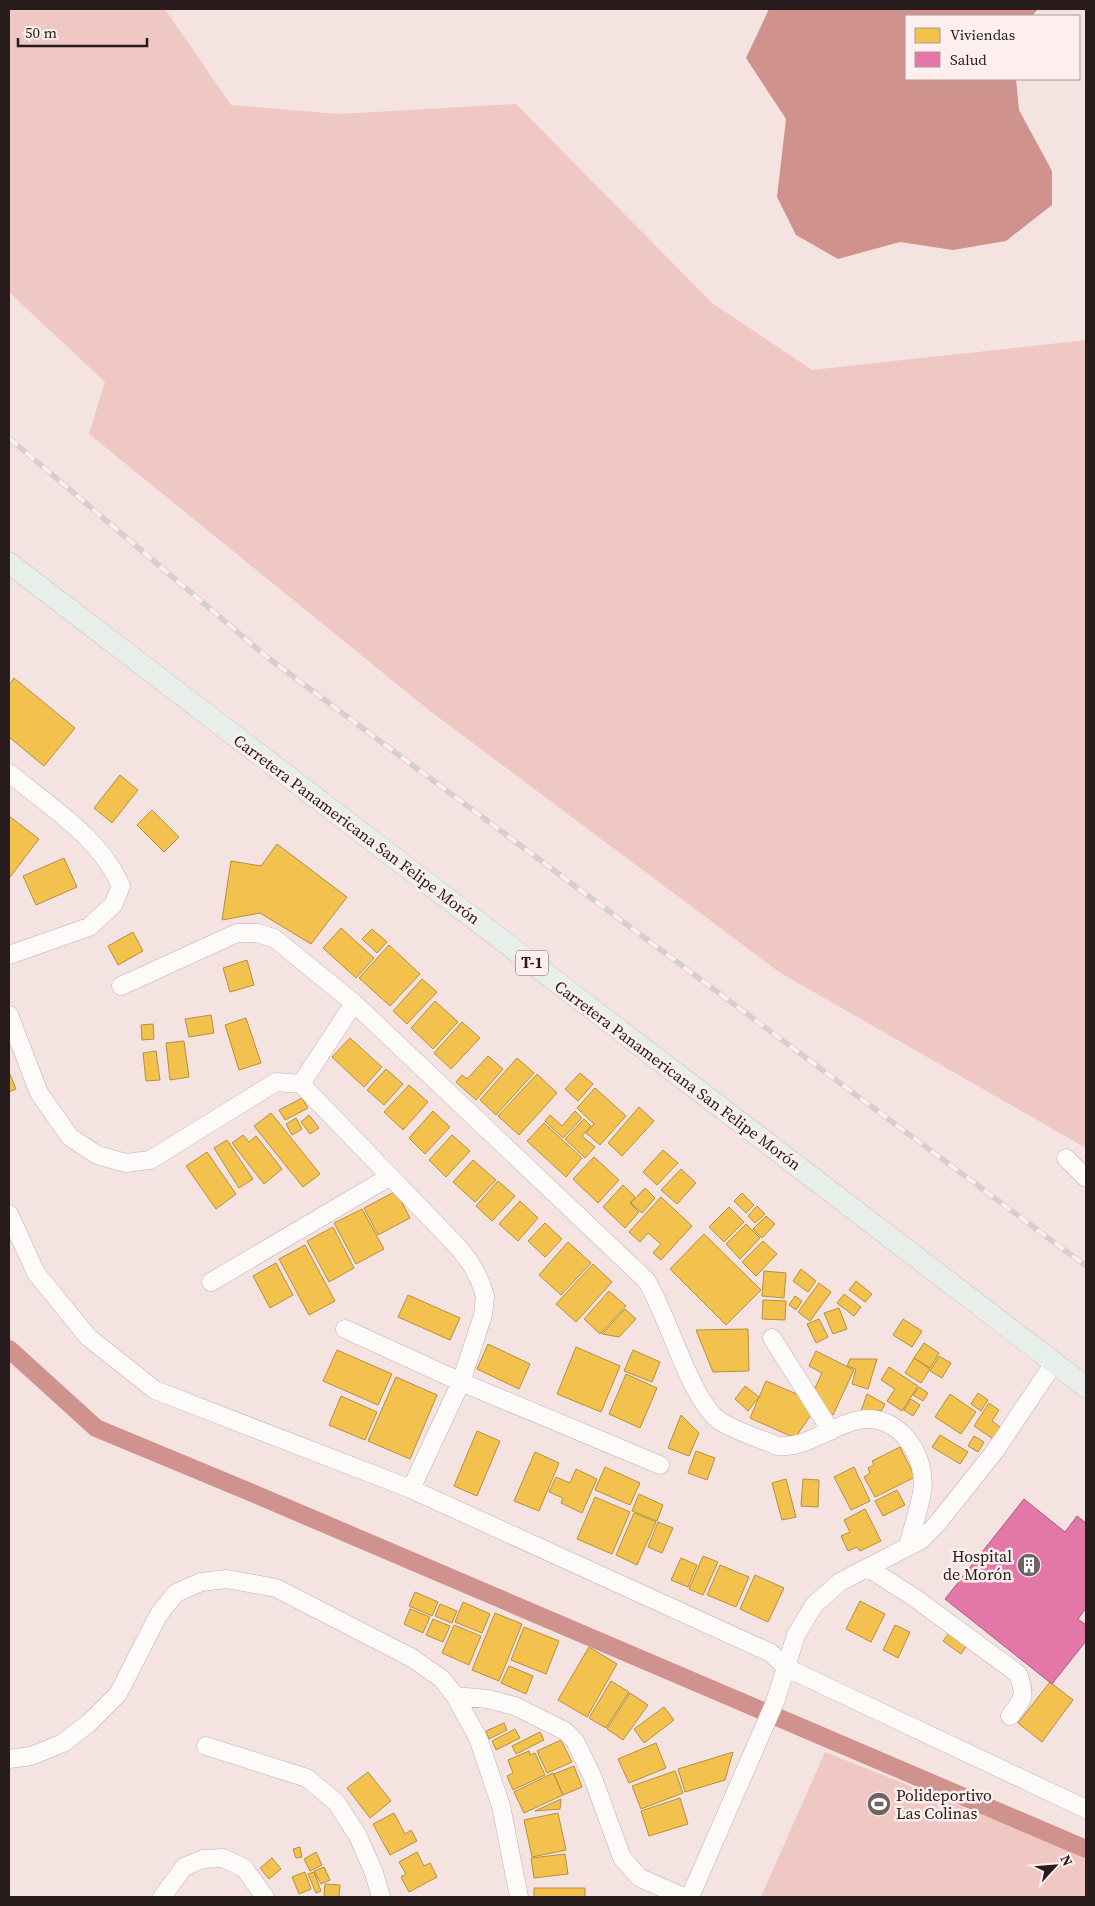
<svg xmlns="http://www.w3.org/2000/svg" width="1095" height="1906" viewBox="0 0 1095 1906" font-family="'Source Serif 4',serif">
<rect width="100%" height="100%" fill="#f4e3e1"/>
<path fill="#f0c8c3" d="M9,9H165L231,105L339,114L516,104L712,303L812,370L1086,340V1148L779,972L430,711L89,434L105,382L9,292Z
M825,1752L1086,1856V1897H761Z"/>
<path fill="#d0928c" d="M769,9H1038L1032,16H906V79H1016L1019,110L1052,171V205L1006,241L953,250L900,242L838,259L796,235L777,197L786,119L746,58Z"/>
<path fill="#f2c14e" stroke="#b5903f" d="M14,678L75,728L44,766L9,737V685Z
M120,775L138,790L112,823L94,808Z
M152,810L179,837L164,852L137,825Z
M9,816L39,839L10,877L9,876Z
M277,844L347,897L311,944L260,913L222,920L231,861L261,866Z
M64,858L77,887L36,905L23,876Z
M341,928L374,958L356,978L323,948Z
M372,929L387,942L377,953L362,939Z
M133,932L143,951L118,965L108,946Z
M389,945L420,974L390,1006L359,978Z
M247,960L254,985L230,992L223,968Z
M422,979L437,992L407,1024L393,1011Z
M435,1001L458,1022L433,1049L411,1028Z
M211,1015L214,1033L189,1037L185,1019Z
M246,1018L261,1063L239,1070L225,1025Z
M462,1022L480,1038L451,1069L434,1053Z
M153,1024L154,1039L142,1040L141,1025Z
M350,1038L382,1067L364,1087L332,1057Z
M184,1041L189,1077L170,1080L166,1043Z
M156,1051L160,1080L146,1081L143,1053Z
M488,1056L503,1069L476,1100L456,1082L462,1075L467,1079Z
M517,1058L534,1073L496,1115L480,1100Z
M386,1069L403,1084L384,1105L367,1090Z
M9,1072L16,1089L9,1092Z
M580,1073L593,1084L578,1101L565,1089Z
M537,1074L557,1093L519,1135L498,1116Z
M409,1085L428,1102L403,1130L384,1112Z
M595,1088L626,1116L600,1145L586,1133L594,1124L577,1108Z
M302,1098L308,1108L285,1120L279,1110Z
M639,1107L654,1121L622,1156L608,1143Z
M433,1111L450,1127L425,1154L409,1138Z
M575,1111L582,1118L563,1138L545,1121L550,1115L562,1126Z
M271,1113L320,1174L303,1187L254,1126Z
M309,1115L319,1128L310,1134L301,1122Z
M296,1118L302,1129L292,1135L286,1124Z
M584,1119L591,1126L582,1136L595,1147L585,1158L565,1139Z
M544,1123L582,1158L566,1177L527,1141Z
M243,1135L249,1142L256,1136L282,1169L264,1184L232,1143Z
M452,1135L470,1151L446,1177L429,1160Z
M227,1140L253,1179L239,1188L214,1148Z
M663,1150L678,1163L657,1185L643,1172Z
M207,1152L236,1194L216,1209L186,1166Z
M594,1157L619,1180L598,1203L573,1179Z
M473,1160L496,1180L475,1202L453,1182Z
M681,1169L696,1183L677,1204L661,1190Z
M498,1181L515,1196L492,1221L476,1206Z
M623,1185L635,1197L630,1203L639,1212L625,1228L603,1207Z
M645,1188L655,1198L642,1213L631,1203Z
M396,1191L410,1218L378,1235L364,1208Z
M742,1193L754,1205L746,1213L734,1201Z
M661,1197L692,1226L661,1260L653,1253L661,1244L648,1233L640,1242L629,1232Z
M520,1201L538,1218L518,1241L499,1224Z
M757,1206L765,1214L755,1223L748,1216Z
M729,1207L744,1222L724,1242L709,1227Z
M362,1209L384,1249L356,1264L334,1223Z
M766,1216L775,1224L762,1238L753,1229Z
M545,1223L562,1239L545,1257L528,1241Z
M746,1224L760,1238L740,1259L726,1244Z
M333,1227L354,1268L329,1282L307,1241Z
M704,1234L761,1290L726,1325L670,1269Z
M763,1241L777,1254L756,1276L742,1262Z
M568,1242L591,1263L561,1295L539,1275Z
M305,1245L335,1301L309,1315L279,1259Z
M276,1263L293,1295L270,1308L253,1276Z
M593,1264L612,1282L576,1322L556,1304Z
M801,1269L816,1281L808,1292L793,1281Z
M764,1271L786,1273L784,1298L762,1296Z
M856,1281L872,1294L865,1302L849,1290Z
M819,1283L831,1292L810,1321L798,1312Z
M609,1291L626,1306L600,1334L584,1319Z
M844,1294L861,1307L854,1316L837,1303Z
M408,1295L460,1318L450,1340L398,1317Z
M795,1296L802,1301L796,1310L789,1305Z
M763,1300L786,1301L785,1320L762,1319Z
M839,1308L847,1329L833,1334L824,1313Z
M625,1309L636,1319L619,1337L602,1334Z
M819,1319L828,1337L816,1343L807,1324Z
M903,1319L922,1331L912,1347L893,1335Z
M748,1329L749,1371L713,1372L696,1330Z
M924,1343L939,1353L930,1368L914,1358Z
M488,1344L530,1364L519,1389L477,1369Z
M576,1347L620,1366L601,1412L557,1394Z
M337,1350L392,1374L378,1405L323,1381Z
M633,1350L660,1362L652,1382L624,1371Z
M816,1351L854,1370L833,1415L828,1412L814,1390L822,1373L809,1366Z
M939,1356L951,1363L942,1378L930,1371Z
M914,1358L930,1369L921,1383L905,1373Z
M850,1359H877L868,1389L852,1384L856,1369L847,1366Z
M889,1367L918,1386L902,1411L887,1401L895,1389L881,1380Z
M626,1374L657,1388L640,1428L609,1414Z
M396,1377L437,1395L410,1459L368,1441Z
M766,1381L799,1395L813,1412L795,1438L750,1418Z
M745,1386L759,1397L748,1411L735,1399Z
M919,1387L928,1393L923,1401L913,1395Z
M978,1393L988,1400L981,1411L971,1404Z
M867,1394L885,1404L881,1411H861Z
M950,1394L976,1412L961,1434L935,1417Z
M341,1396L377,1412L365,1440L329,1425Z
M911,1399L920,1405L913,1416L904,1410Z
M989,1403L999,1410L992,1421L1000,1427L993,1439L974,1426Z
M681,1415L699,1433L689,1456L668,1448Z
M477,1431L500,1441L477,1496L454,1486Z
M940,1435L968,1452L960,1464L932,1447Z
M974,1436L984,1442L978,1452L968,1446Z
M900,1447L915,1477L875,1497L864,1477L870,1473L868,1468L874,1465L872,1461Z
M696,1451L715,1458L707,1480L688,1473Z
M535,1452L559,1463L539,1511L514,1501Z
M605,1467L640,1483L630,1505L595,1490Z
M854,1467L870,1501L851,1510L834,1477Z
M576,1469L597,1479L582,1513L561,1503L563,1498L549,1492L556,1477L570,1483Z
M786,1479L796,1517L782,1520L772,1483Z
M803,1479L819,1480L818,1507L801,1506Z
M897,1490L905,1505L883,1516L875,1501Z
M639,1494L663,1505L657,1521L632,1511Z
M595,1497L630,1512L612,1554L577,1539Z
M865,1509L881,1541L860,1551L857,1547L848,1551L841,1536L850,1532L844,1520Z
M634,1513L656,1522L637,1565L616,1555Z
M658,1522L673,1528L662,1553L648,1547Z
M703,1556L718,1562L703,1595L689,1589Z
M681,1558L697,1565L688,1587L671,1580Z
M720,1565L749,1577L736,1607L707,1595Z
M755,1575L784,1588L768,1622L740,1609Z
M415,1592L438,1602L432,1616L409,1606Z
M860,1601L885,1614L871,1642L846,1629Z
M463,1602L490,1614L482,1633L455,1622Z
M440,1604L457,1611L452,1623L435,1616Z
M410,1609L430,1617L423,1633L404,1624Z
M495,1613L522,1624L499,1681L472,1670Z
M433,1619L450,1626L443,1642L426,1635Z
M454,1625L481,1636L469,1665L442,1653Z
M895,1625L910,1632L898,1658L883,1650Z
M524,1627L559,1641L546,1674L511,1660Z
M949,1633L967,1645L961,1654L943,1641Z
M589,1647L617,1664L587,1717L558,1700Z
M509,1666L533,1676L526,1694L501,1683Z
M611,1681L629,1692L606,1728L589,1718Z
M1050,1682L1073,1700L1042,1742L1018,1723Z
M630,1693L648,1705L623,1740L607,1729Z
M664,1707L674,1720L644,1743L634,1729Z
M504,1723L507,1730L489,1739L486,1731Z
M515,1729L520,1738L496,1750L492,1741Z
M540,1732L544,1740L516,1754L512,1746Z
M561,1740L572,1762L547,1773L537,1751Z
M656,1743L666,1768L629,1783L618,1759Z
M529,1751L530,1755L535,1753L545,1775L513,1790L507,1776L513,1773L508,1760Z
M733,1752L725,1780L685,1792L678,1769Z
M574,1766L582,1787L563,1795L554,1774Z
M675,1771L683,1793L641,1809L632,1786Z
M368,1772L391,1801L370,1818L347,1788Z
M553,1773L563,1795L524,1813L514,1792Z
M680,1798L688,1824L649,1836L641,1811Z
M561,1799L560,1809L535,1811Z
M394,1813L405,1834L411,1830L417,1841L390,1855L373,1824Z
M558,1813L566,1850L532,1857L524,1820Z
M300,1847L302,1857L296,1858L293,1849Z
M316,1852L322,1865L310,1871L304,1859Z
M417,1852L424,1866L430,1863L437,1877L409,1892L401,1877L406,1874L399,1862Z
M565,1854L568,1874L534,1878L531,1858Z
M272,1858L281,1869L269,1879L260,1868Z
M324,1867L330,1880L321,1884L314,1871Z
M305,1872L311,1889L299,1894L292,1877Z
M314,1872L321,1891L316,1893L308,1874Z
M325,1884L340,1885L339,1897H324Z
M534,1888H585V1897H534Z"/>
<path fill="#e377a8" stroke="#ab5c7e" d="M1024,1499L1065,1532L1077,1516L1086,1523V1608L1078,1619L1086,1625V1641L1052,1684L945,1599Z"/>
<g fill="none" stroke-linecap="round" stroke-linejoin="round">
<path stroke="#d0928c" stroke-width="18" d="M9,1349L96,1428L257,1495L1086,1849"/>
<g stroke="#beb1b0" stroke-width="19">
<path id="minor" d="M9,773C49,806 100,837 121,886L113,905L89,927L9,955
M121,986L237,933H257L274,938L354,1003L646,1280C668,1315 691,1402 720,1421C737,1432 759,1438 777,1446C807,1449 831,1425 859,1420C898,1412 928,1456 922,1492C919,1511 912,1529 908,1547
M9,1015L39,1093L70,1137L97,1155L126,1163L150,1160L276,1082L301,1084L354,1003
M301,1084L459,1248L471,1264L480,1281L485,1296L483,1315L461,1382L411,1489
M1066,1158L1086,1178
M9,1214L36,1273L88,1337L155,1390L411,1489L771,1653L785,1667L1086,1809
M211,1282L389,1177
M345,1329L461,1382L660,1465
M772,1338L831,1431
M868,1568L915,1598L1018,1674C1026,1696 1024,1698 1010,1716
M455,1696L488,1699L515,1706L565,1731L575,1741L593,1778L622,1858L640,1878L684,1897
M206,1746L307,1778L336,1802L358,1836L374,1873L381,1897
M9,1759L31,1756L63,1743L89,1723L118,1694L159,1614L176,1593L201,1582L227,1579L276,1588L412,1658L442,1679L455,1696L478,1738L501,1806L519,1897
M162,1897L184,1867L203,1859L223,1858L244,1868L265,1897
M690,1897L775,1702L796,1635L814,1605L840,1582L921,1540L936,1525L995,1451L1054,1363"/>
</g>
<g stroke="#ccc3c3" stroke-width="22">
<path id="major" d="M9,563L1086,1387"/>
</g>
<use href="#minor" stroke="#fdfbfa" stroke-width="18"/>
<use href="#major" stroke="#e8efea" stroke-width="21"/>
<g stroke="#d5d0cf" stroke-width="5.5">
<path id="rail" d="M9,438L267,657L1086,1266"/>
</g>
<use href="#rail" stroke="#fcefee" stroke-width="4" stroke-dasharray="11" stroke-linecap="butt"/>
</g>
<defs>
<g id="building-disc" transform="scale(1.25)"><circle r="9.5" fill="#6f6260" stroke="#fcefee"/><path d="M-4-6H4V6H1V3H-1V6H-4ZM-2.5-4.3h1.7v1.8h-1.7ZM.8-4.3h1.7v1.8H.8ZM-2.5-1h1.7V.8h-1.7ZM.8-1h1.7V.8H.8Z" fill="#fff"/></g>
<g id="stadium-disc" transform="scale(1.25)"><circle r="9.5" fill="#6f6260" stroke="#fcefee"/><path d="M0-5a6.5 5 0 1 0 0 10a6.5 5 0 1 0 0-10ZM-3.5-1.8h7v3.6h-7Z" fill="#fff"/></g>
</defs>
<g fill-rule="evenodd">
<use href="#building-disc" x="1029" y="1565"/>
<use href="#stadium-disc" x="879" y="1804"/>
</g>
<g text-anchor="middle" stroke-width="5" stroke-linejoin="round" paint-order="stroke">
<rect fill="#fcefee" stroke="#675b5a" stroke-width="1" x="516" y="950.5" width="32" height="25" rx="4"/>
<g font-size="15" font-weight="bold" fill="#271c1b">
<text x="532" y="968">T-1</text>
</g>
<g font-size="16" fill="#271c1b" stroke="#fcefee">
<text transform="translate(357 829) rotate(37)" y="6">Carretera Panamericana San Felipe Morón</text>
<text transform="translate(678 1075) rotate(37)" y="6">Carretera Panamericana San Felipe Morón</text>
</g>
<g font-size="16" fill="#271c1b" stroke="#fcefee" text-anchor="end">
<text x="1012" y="1562">Hospital<tspan x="1012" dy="18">de Morón</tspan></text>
<text x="896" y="1801" text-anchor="start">Polideportivo<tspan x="896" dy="18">Las Colinas</tspan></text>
</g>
</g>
<rect width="1095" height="1906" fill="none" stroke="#271c1b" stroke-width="20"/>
<rect x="905" y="15" width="175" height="65" fill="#fcefee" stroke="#a79b9a"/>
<rect x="915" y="28" width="25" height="15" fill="#f2c14e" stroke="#a79b9a"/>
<text x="950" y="40" font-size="15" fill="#271c1b">Viviendas</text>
<rect x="915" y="52" width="25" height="15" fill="#e377a8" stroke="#a79b9a"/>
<text x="950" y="65" font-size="15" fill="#271c1b">Salud</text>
<g transform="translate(1055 1866) rotate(64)" stroke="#fcefee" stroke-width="4" paint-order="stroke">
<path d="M0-4L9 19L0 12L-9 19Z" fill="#271c1b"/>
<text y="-8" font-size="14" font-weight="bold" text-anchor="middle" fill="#271c1b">N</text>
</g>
<path d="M18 38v8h129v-8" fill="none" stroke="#271c1b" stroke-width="2.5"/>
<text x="25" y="38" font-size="15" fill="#271c1b" stroke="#fcefee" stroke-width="4" paint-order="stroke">50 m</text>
</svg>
